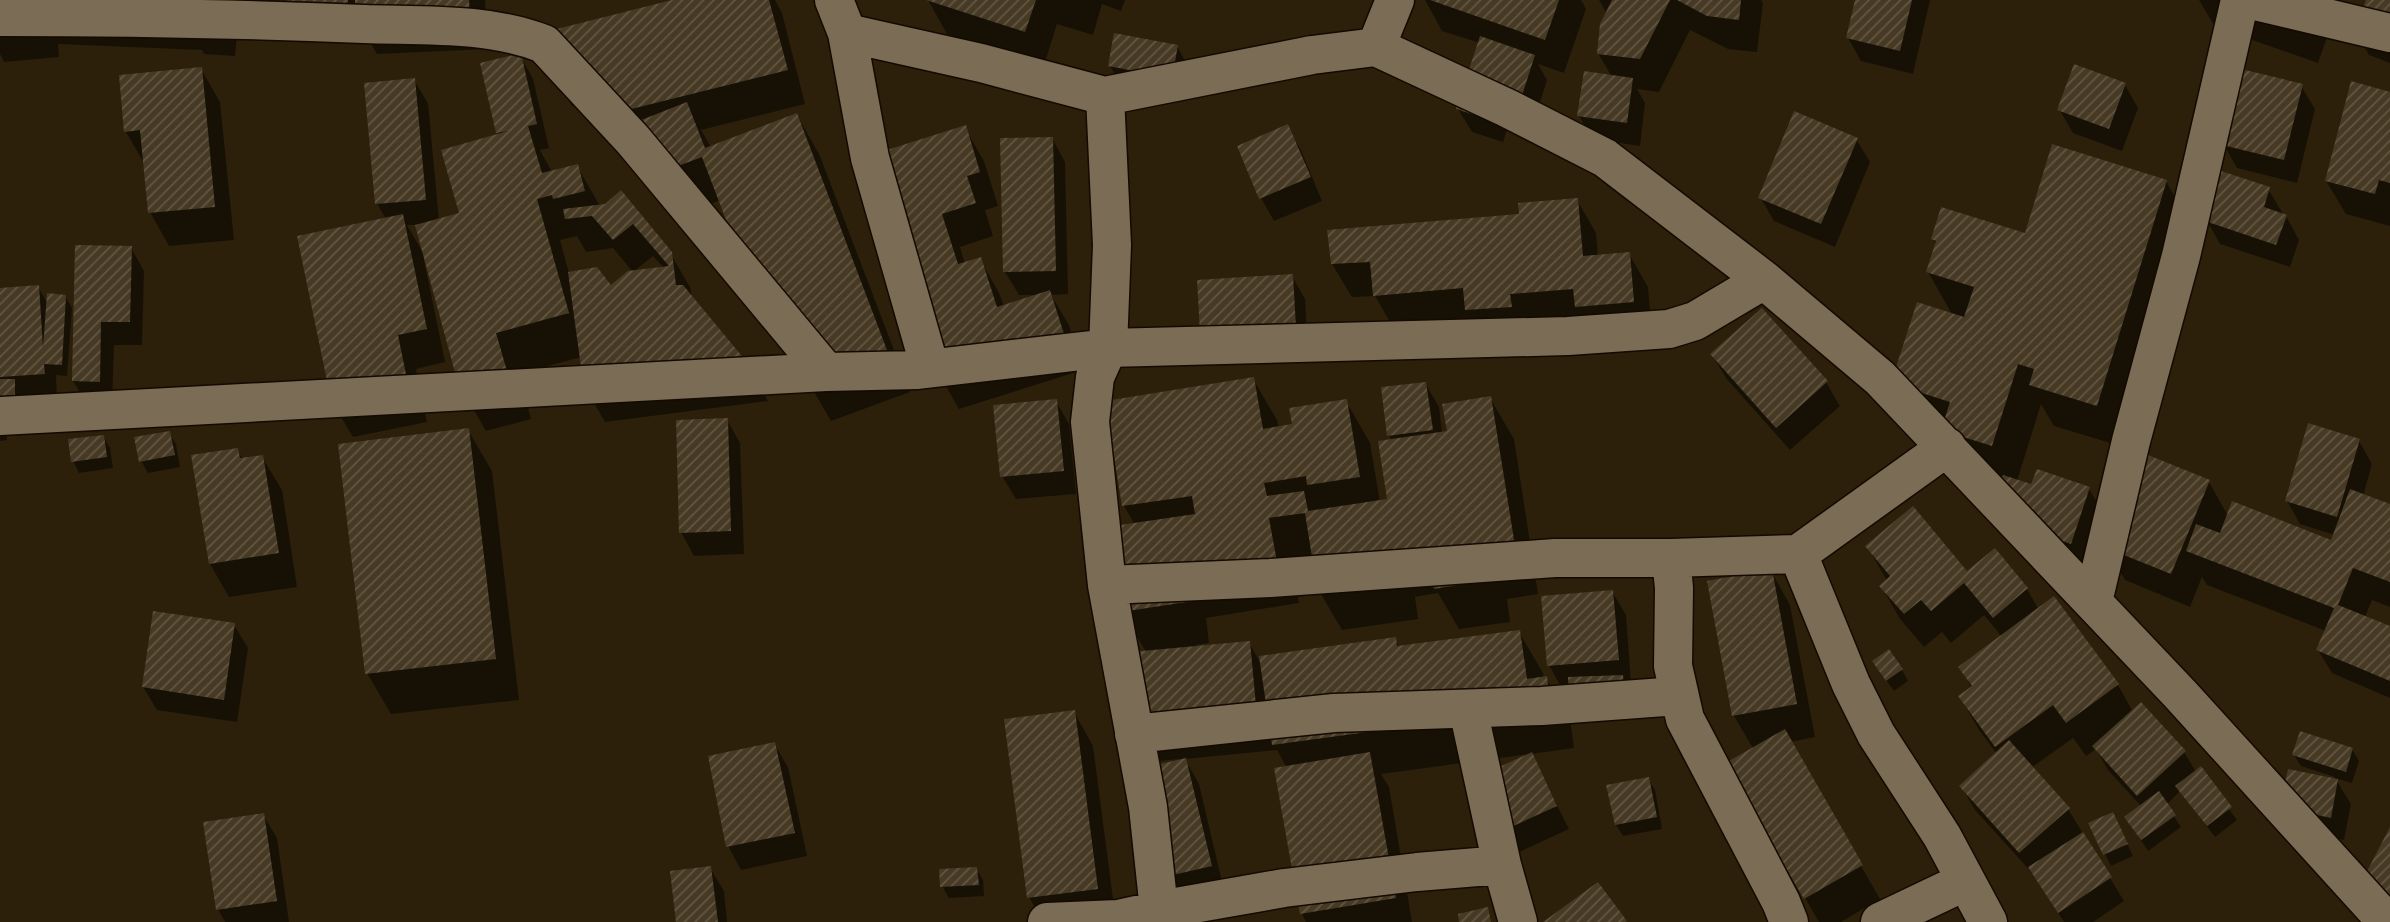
<svg xmlns="http://www.w3.org/2000/svg" width="2390" height="922" viewBox="0 0 2390 922" font-family="Karla,sans-serif">
<defs>
<pattern id="building-hatch" width="6" height="6" patternUnits="userSpaceOnUse" patternTransform="scale(1.75)"><rect width="6" height="6" fill="#473a25"/><path d="M-1 1l2-2M0 6l6-6M5 7l2-2" fill="none" stroke="#625644"/></pattern>
</defs>
<rect width="100%" height="100%" fill="#2c200b"/>
<path fill="#0007" fill-rule="evenodd" d="M0,0H275L274,38L237,36L235,56L204,54L202,50L58,44L59,57L4,62L0,54Z
M289,0H485L488,49L377,54L360,25Z
M679,0H775L782,13L805,104L701,130L711,147L797,115L820,156L910,392L831,421L807,380L731,226L721,200L671,218L601,99L572,106L553,73Z
M928,0H1125L1121,11L1102,4L1093,35L1057,24L1044,65L947,34Z
M1425,0H1581L1586,9L1564,73L1538,64L1547,80L1531,131L1509,124L1503,142L1472,132L1458,109L1480,43L1442,31Z
M1599,0H1761L1763,3L1757,52L1728,49L1690,30L1659,92L1637,89L1645,103L1640,146L1593,139L1579,116L1612,77L1598,53L1607,14Z
M1856,0H1930L1913,74L1861,61L1848,38Z
M2199,0H2340L2318,63L2215,27Z
M2368,0H2390V63L2369,55L2356,32Z
M1177,46L1190,70L1184,101L1124,89L1110,66Z
M520,55L533,79L549,148L540,150L552,172L577,166L600,206L606,205L621,193L670,253L690,287L692,297L750,368L768,401L605,422L586,389L581,357L519,374L531,419L486,431L462,390L426,259L424,260L445,362L416,369L427,422L353,437L333,404L386,219L377,204L414,80L428,103L439,220L461,214L499,136L482,64ZM407,225H417L423,253ZM577,236L586,252L613,248L633,272L610,288L569,273L560,240ZM653,256L664,268L633,272Z
M201,69L220,102L234,240L169,246L150,212L145,165L126,132Z
M2125,85L2138,108L2122,151L2073,133L2059,109Z
M2301,86L2315,109L2297,183L2237,168L2224,145Z
M2390,94V226L2346,214L2326,181Z
M1287,127L1301,150L1322,201L1274,221L1261,198Z
M965,128L984,161L998,206L985,210L993,236L960,247L965,264L980,259L999,293L1004,306L1037,295H1019L1005,272L1052,138L1065,162L1068,294L1051,295L1069,325L1083,370L959,409L940,376L871,157Z
M1856,139L1870,162L1835,247L1774,221L1760,197Z
M2166,181L2189,223L2120,446L2054,426L2041,404L2017,481L2032,486L2089,489L2103,512L2085,566L1893,383L1953,316L1928,272L1936,245L1933,239L2026,235Z
M2268,189L2282,212L2281,215L2286,216L2299,240L2290,267L2220,244L2207,221Z
M1577,200L1596,233L1598,256L1629,254L1648,287L1652,335L1394,329L1375,296L1352,297L1332,264L1329,232L1521,216Z
M131,248L144,271L142,345H114L112,405L87,404L73,381Z
M1292,276L1305,299L1308,351L1199,281Z
M38,287L48,304L65,296L72,308L67,376L56,375L57,397L5,414L7,440L0,441V290Z
M1712,355L1826,382L1840,406L1790,450L1726,378Z
M1253,379L1277,420L1279,428L1294,425L1346,401L1370,443L1380,502L1389,500L1392,441L1389,435L1425,383L1439,407L1442,433L1449,432L1490,398L1514,439L1538,594L1507,599L1510,622L1459,629L1438,593L1415,597L1418,619L1342,630L1318,589L1292,560L1299,603L1206,618L1209,643L1196,645L1197,648L1249,643L1262,665L1395,639L1400,648L1519,632L1543,673L1544,678H1546L1570,719L1574,748L1531,754L1569,829L1515,854L1502,831L1529,754L1381,774L1389,787L1412,922H1306L1302,914L1276,770L1287,768L1277,750L1185,759L1199,784L1224,890L1179,900L1166,876L1179,762V759L1160,761L1140,728L1146,652L1123,612L1135,525L1124,506L1107,403Z
M1056,401L1069,424L1076,494L1016,499L1002,476Z
M727,420L740,443L744,554L694,556L681,532Z
M468,430L492,471L519,700L391,714L367,673Z
M169,433L176,444L180,467L148,473L141,461Z
M103,436L110,448L113,468L79,473L73,461Z
M2359,441L2372,464L2363,496L2390,506V607L2372,600L2365,617L2390,628V698L2332,673L2318,650L2326,631L2207,585L2202,577L2190,607L2125,580L2106,547L2209,482L2228,516L2332,542L2335,535L2300,524L2287,501Z
M237,450L243,459L262,457L282,490L297,587L229,597L210,564Z
M1867,546L1967,573L1994,550L2027,589L2039,610L2054,599L2118,685L2133,712L2184,752L2196,772L2200,769L2237,820L2215,837L2180,791L2166,805L2181,827L2148,851L2126,818L2141,806L2108,770L2096,749L2086,756L2073,738L2031,768L2068,809L2124,901L2093,922H2064L2034,875L1975,810L1961,786L1997,754L1979,730L1960,697L1972,688L1960,668L2002,637L1984,615L1951,643L1942,632L1924,647L1900,619L1881,586L1887,581Z
M1771,571L1790,605L1815,737L1790,742L1880,899L1841,922H1819L1786,865L1782,866L1725,766L1754,750L1734,716Z
M1612,591L1626,615L1631,683L1562,689L1549,665Z
M234,625L248,648L237,722L157,710L143,687Z
M1902,670L1908,681L1894,691L1881,673Z
M1074,712L1093,746L1116,922H1043L1029,897Z
M774,744L788,767L807,856L741,870L728,846Z
M2352,749L2359,761L2352,783L2335,778L2351,804L2344,840L2295,830L2335,777L2301,766L2294,755Z
M1648,779L1655,790L1662,829L1623,836L1616,825Z
M263,815L277,838L289,922H225L218,909Z
M2119,826L2133,856L2111,866L2105,854Z
M710,868L724,891L727,922H677Z
M976,868L983,880L984,896L949,898L942,886Z"/>
<path fill="url(#building-hatch)" d="M287,0H348V13L287,12Z
M355,0H469L470,16L356,21Z
M672,0H769L788,70L603,116L591,64L551,74L541,33Z
M926,0H1036L1025,32Z
M1430,0H1559L1545,40Z
M1612,0H1670L1640,59L1597,54L1600,24Z
M1677,0H1741L1739,20L1707,16Z
M1855,0H1912L1900,51L1846,38Z
M2366,0H2390V46L2354,32Z
M1114,33L1178,45L1172,78L1108,66Z
M1480,36L1535,55L1518,108L1490,120L1456,109Z
M521,53L537,124L528,126L542,173L578,164L585,191L553,199L552,195L537,199L569,313L496,333L509,378L460,391L415,225L459,213L441,150L508,131L496,133L480,63Z
M2074,64L2126,83L2109,129L2057,110Z
M202,67L215,207L148,213L140,130L124,132L119,75Z
M2241,69L2303,84L2284,160L2222,145Z
M1584,71L1633,78L1627,123L1577,116Z
M415,78L426,200L375,204L364,83Z
M2351,81L2390,92V183L2379,180L2375,194L2325,181Z
M687,102L705,148L797,113L887,350L806,381L728,225L702,157L646,178L626,126Z
M1794,111L1858,138L1821,224L1758,198Z
M1288,124L1311,177L1259,199L1237,146Z
M966,125L980,172L967,176L976,203L942,214L958,264L981,257L997,307L1050,290L1065,337L938,377L868,156Z
M1053,137L1056,271L1003,272L1000,138Z
M2052,144L2167,180L2097,406L2029,385L2034,369L2018,364L1992,446L1941,430L1950,402L1891,383L1917,302L1964,317L1974,287L1926,272L1936,241L1931,239L1941,207L2025,233Z
M2221,171L2270,187L2264,207L2287,215L2276,245L2205,221Z
M621,190L672,252L676,285H683L751,367L584,389L568,272L597,267L611,285L628,271L669,266L633,224L613,240L592,216L565,219L563,209L605,204Z
M1578,198L1583,256L1630,252L1634,302L1575,307L1573,289L1510,294L1512,307L1465,310L1463,288L1373,296L1370,262L1331,264L1327,230L1519,214L1518,203Z
M403,214L427,329L398,335L409,389L332,405L297,236Z
M75,245L132,246L130,322H101L100,382L72,381Z
M1293,274L1296,328L1200,333L1197,280Z
M39,285L43,348L47,293L66,295L62,365L44,364L45,374L0,377V288Z
M1762,308L1828,381L1776,428L1710,354Z
M1254,377L1263,429L1292,424L1289,408L1347,399L1360,477L1307,485L1306,476L1264,483L1267,496L1304,491L1308,511L1387,499L1378,441L1447,431L1442,404L1491,396L1516,552L1488,580L1434,589L1427,550L1317,589L1305,513L1269,518L1277,562L1183,577L1187,602L1121,612L1107,527L1195,514L1192,496L1122,506L1105,401Z
M0,379H15V402L0,403Z
M1426,382L1433,430L1387,436L1381,387Z
M1057,399L1064,471L1000,477L993,405Z
M728,418L731,531L679,533L676,420Z
M2308,423L2360,439L2337,517L2285,501Z
M469,428L496,659L365,674L338,444Z
M170,431L175,455L139,462L134,437Z
M104,435L107,457L71,462L68,439Z
M238,448L240,458L263,455L279,553L209,564L191,455Z
M2143,453L2210,480L2171,574L2104,547Z
M2037,469L2090,487L2071,544L2016,525L1990,512L2003,475L2031,484Z
M2350,489L2390,504V582L2353,568L2338,605L2390,626V681L2316,650L2334,608L2186,551L2196,524L2220,533L2232,501L2331,540Z
M1913,506L1967,571L1995,548L2028,588L1993,618L1964,583L1931,611L1921,600L1904,614L1879,586L1890,576L1865,546Z
M1772,569L1797,704L1732,716L1707,581Z
M1613,590L1619,660L1547,666L1541,596Z
M2054,596L2119,684L2066,723L2053,705L1995,747L1958,696L1972,686L1958,667Z
M153,611L235,623L224,700L142,687Z
M1520,630L1527,679L1547,676L1551,707L1272,745L1259,656L1396,637L1397,646Z
M1250,641L1257,717L1139,728L1131,652Z
M1889,649L1903,669L1886,681L1872,661Z
M1623,675L1625,701L1569,704L1568,677Z
M2141,702L2186,751L2137,796L2092,746Z
M1075,710L1098,889L1027,898L1004,719Z
M1785,729L1863,865L1804,899L1765,832L1722,765Z
M2300,731L2353,748L2346,772L2292,755Z
M2009,740L2070,808L2019,853L1959,786Z
M775,742L795,833L726,847L708,756Z
M1370,752L1396,898L1300,914L1274,768Z
M1532,752L1557,806L1500,832L1475,778Z
M1186,758L1212,866L1164,877L1139,769Z
M2201,766L2232,807L2207,826L2175,786Z
M2288,769L2338,779L2331,818L2280,807Z
M1649,777L1657,817L1615,825L1606,785Z
M2159,791L2176,815L2141,840L2124,817Z
M2113,812L2128,844L2103,855L2088,823Z
M264,813L277,901L216,910L203,822Z
M2390,827V922L2349,906Z
M2083,832L2112,877L2058,913L2028,867Z
M711,866L718,922H676L670,871Z
M977,867L979,885L940,887L939,869Z
M1598,882L1627,921L1625,922H1543Z
M1488,907L1491,922H1459L1458,914Z"/>
<g fill="none" stroke-linecap="round" stroke-linejoin="round">
<g stroke="#140a00" stroke-width="41">
<path id="minor" d="M834,0L847,33L981,63L1105,96L1312,55L1376,47L1507,108L1605,158L1764,280L1880,378L2180,694L2387,922
M2251,0L2390,33
M0,17C121,17 242,19 364,24C423,26 488,22 544,44L633,140L826,372
M847,33L870,158L930,368
M1376,47L1395,0
M0,416L826,372L918,370L1108,348L1568,336L1669,329L1695,321L1764,280
M1798,554L1851,684L1876,734L1942,836L1988,922
M1671,558L1674,588L1673,666L1685,719L1781,902L1789,922
M1107,585L1270,578L1555,558H1671L1798,554L1947,447
M2093,602L2131,441L2181,256L2240,0
M1468,709L1502,865L1518,922
M1134,734L1334,713L1542,706L1678,696
M1159,910L1284,888L1417,872L1502,865
M1047,922L1118,919L1159,910L1148,807L1107,585L1090,422L1095,377L1108,348L1112,245L1105,96
M1880,922L1966,881"/>
</g>
<use href="#minor" stroke="#7a6c55" stroke-width="38"/>
</g>
</svg>
